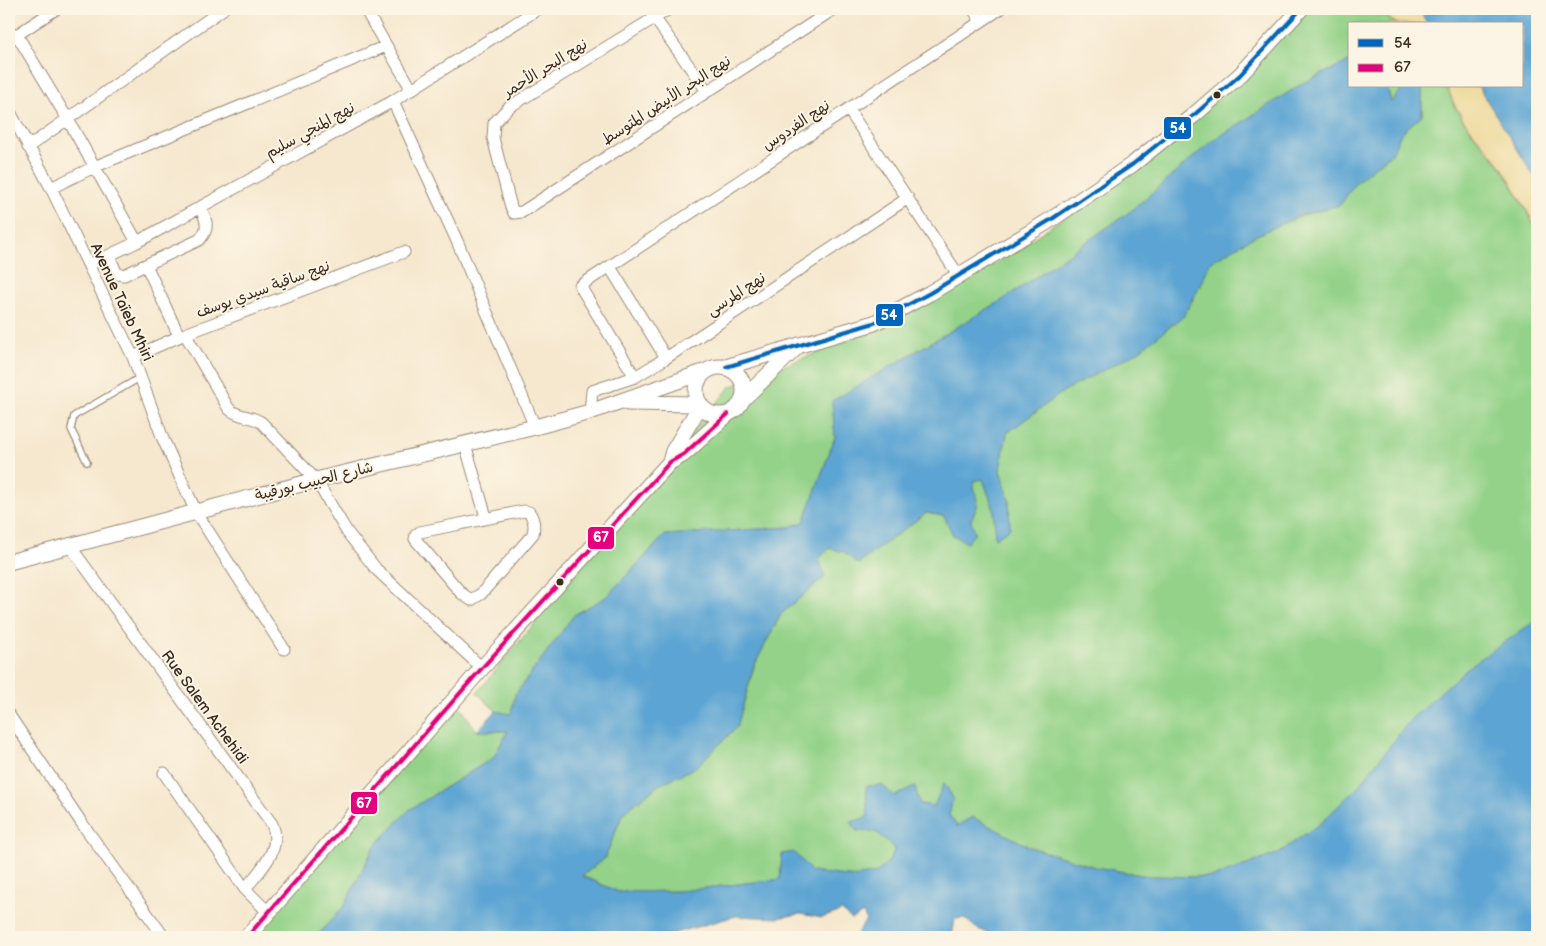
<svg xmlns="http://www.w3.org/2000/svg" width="1546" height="946" viewBox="0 0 1546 946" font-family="'Balsamiq Sans','Playpen Sans Arabic',sans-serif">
<rect width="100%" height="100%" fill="#fcf5e5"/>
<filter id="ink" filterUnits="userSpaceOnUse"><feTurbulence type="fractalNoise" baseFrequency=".02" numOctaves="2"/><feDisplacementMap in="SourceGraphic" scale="10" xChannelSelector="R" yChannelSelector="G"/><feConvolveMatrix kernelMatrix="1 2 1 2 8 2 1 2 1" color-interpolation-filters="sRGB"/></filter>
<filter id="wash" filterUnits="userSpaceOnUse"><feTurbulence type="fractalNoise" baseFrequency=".0096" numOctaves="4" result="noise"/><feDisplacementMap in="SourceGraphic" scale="20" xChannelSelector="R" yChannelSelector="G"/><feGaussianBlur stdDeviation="1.12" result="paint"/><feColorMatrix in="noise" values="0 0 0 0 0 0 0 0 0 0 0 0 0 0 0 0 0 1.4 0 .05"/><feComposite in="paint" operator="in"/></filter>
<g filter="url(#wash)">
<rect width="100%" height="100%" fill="#f6e8cf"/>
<path fill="#93d288" stroke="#677e53" d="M1305,9H1372L1398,24H1350V61L1303,83L1211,142L1131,211L1001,301L832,401L835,437L804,522L789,527L665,535L606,597L574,615L515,695L511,715L496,711L477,693L730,387L849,340L982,272L1053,225L1135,170Z
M1387,86H1405L1391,102Z
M1422,86H1447L1454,106L1474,135L1502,168L1537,229V620L1510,640L1321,823L1277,854L1213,877L1148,876L1095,867L1030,847L972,817L957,826L949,815L953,798L944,783L935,806L920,804L903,793L894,796L882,785L866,787L868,817L851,822L857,831L876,832L895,848C891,858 886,868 877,873C859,882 801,870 780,867L781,879L680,891L619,892L582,876L605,858L623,813L659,785L696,767L737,727L754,666L781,614L825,577L819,559L829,548L844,552L858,563L926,513L944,516L953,535C977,514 979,513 973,481L983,479L994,510L995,538L1009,529V500L1000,470L1007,433L1064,391L1203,280L1210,262L1255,236L1302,215L1340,205L1356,182L1392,153L1401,133L1422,115Z
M459,705L477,731H508L493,758L409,810L374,847L344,906L316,937H249Z"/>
<path fill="#eeda9e" stroke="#94825e" d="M1372,9H1418L1428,24H1398Z
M1447,86H1478L1537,181V229C1526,209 1515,188 1503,169C1482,138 1459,124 1447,86Z"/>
<path fill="#5ca4d3" stroke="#4c6778" d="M1418,9H1537V181L1478,86H1522V24H1428Z
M1350,61V86H1387L1391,102L1405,86H1422V115L1401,133L1392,153L1356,182L1340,205L1302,215L1255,236L1210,262L1203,280L1184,316L1136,353L1064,391L1007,433L1000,470L1009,500L1010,528L995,538L994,510L983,479L973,481L978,505L971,520L975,533L967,543L953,535L944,516L926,513L858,564L844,552L829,548L819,559L825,577L781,614L754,666L737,727L696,767L659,785L623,813L605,858L582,876L619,892L680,891L780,879L782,854L794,852L812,872L854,877L876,873L890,860L895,848L876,832L857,831L851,822L868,817L866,786L882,785L894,796L915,787L920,804L934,806L944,783L953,798L949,815L957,826L972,817L1030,847L1095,867L1148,876L1213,877L1277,854L1321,823L1357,788L1411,719L1467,668L1537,620V937H997L976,928L964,918L955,919L952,937H868L857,933L866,920L863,913L852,920L842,911L822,918L800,914L777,918L736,916L661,937H316L344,906L374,847L409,810L493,758L508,731H477L496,711L511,714L515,695L574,615L606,597L665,535L789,527L804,522L835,437L832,401L1001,301L1131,211L1211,142L1303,83Z"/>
</g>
<g filter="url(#ink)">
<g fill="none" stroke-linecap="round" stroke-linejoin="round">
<g stroke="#988976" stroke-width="8">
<path id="lane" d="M87,462L71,429L74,416L141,377"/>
</g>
<g stroke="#988976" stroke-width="13">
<path id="street" d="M365,9L412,90
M648,9L707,91
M669,9L509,107L494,123L493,138L511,207L514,213L522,212L834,9
M973,9L981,21
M17,35L67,118L137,242
M9,40L56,9
M393,101L457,241L535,427
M848,109L959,276
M9,110L51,188L133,357L163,439L196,512L284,649
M28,147L223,9
M51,188L94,167L386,46
M109,256L117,274L124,275L199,240C210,229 207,220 200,208
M89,265L137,242L393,101L538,9
M147,267L179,336
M610,267L666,358
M185,334L229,409C239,418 252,415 262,423L316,480L347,532L376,569L482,668
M133,357L185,334L404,252
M635,377L580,286L1000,9
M590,412L592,391L635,377L666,358L908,198
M465,444L486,517
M524,511L529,512C534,519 535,525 533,534L481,594L471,600L461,593L415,539L416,535L420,532Z
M70,546L272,824C283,850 260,870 245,889
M9,715L81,822L164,937
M164,773L245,889L269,913
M9,936V937"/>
</g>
<g stroke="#988976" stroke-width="17">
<path id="secondary" d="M696 391a24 24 0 1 1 48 0a24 24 0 1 1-48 0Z
M726,367L874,323L930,293L1052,219L1133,164L1194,115L1240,75L1301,9
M743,399L799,345
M628,403L699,404
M670,462L673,451L700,406
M9,562L316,480L535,427L590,412L706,371
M247,937L482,668L670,462L684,454L728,414"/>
</g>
<use href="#lane" stroke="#fff" stroke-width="5.5"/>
<use href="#street" stroke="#fff" stroke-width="11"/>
<use href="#secondary" stroke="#fff" stroke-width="15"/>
<g stroke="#fcf5e5" stroke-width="8">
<path id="bus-1" d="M726,367L874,323L930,293L1052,219L1133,164L1194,115L1240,75L1301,9"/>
</g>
<g stroke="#fcf5e5" stroke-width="8">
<path id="bus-2" d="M247,937L482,668L670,462L684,454L728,414"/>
</g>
<use href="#bus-1" stroke="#0065bd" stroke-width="4"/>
<use href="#bus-2" stroke="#e5007d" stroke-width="4"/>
</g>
</g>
<g fill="#3b2a1e" stroke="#fcf5e5" stroke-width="2">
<circle cx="1217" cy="95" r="4.5"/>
<circle cx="560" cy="582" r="4.5"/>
</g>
<g text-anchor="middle" stroke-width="4" stroke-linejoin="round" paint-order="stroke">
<g font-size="15" fill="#3b2a1e" stroke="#fcf5e5">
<text transform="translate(545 68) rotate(-32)" y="5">نهج البحر الأحمر</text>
<text transform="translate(666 100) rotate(-33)" y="5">نهج البحر الأبيض المتوسط</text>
<text transform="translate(796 125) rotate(-34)" y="5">نهج الفردوس</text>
<text transform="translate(310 130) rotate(-29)" y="5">نهج المنجي سليم</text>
<text transform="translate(263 289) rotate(-20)" y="5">نهج ساقية سيدي يوسف</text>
<text transform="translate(736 294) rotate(-33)" y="5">نهج المرسى</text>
<text transform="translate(122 302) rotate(65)" y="5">Avenue Taïeb Mhiri</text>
<text transform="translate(314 481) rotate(-14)" y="5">شارع الحبيب بورقيبة</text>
<text transform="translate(205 707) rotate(54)" y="5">Rue Salem Achehidi</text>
</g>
</g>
<g stroke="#fcf5e5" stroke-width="2">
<rect x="1163" y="116" width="29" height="24" rx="5" fill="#0065bd"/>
<rect x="875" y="303" width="29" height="24" rx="5" fill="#0065bd"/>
<rect x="587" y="526" width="28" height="24" rx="5" fill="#e5007d"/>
<rect x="350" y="791" width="28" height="24" rx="5" fill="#e5007d"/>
</g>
<g font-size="14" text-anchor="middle" font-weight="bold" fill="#fff">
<text x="1178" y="133">54</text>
<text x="889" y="320">54</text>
<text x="601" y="542">67</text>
<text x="364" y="808">67</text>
</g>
<rect width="1546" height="946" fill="none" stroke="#fcf5e5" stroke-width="30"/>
<rect x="1348" y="22" width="175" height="65" fill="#fcf5e5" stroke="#afa495"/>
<rect x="1358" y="39" width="25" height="8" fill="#0065bd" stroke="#afa495"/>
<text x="1394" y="48" font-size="15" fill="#3b2a1e">54</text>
<rect x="1358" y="64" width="25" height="8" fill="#e5007d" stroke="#afa495"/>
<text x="1394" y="72" font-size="15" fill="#3b2a1e">67</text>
</svg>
